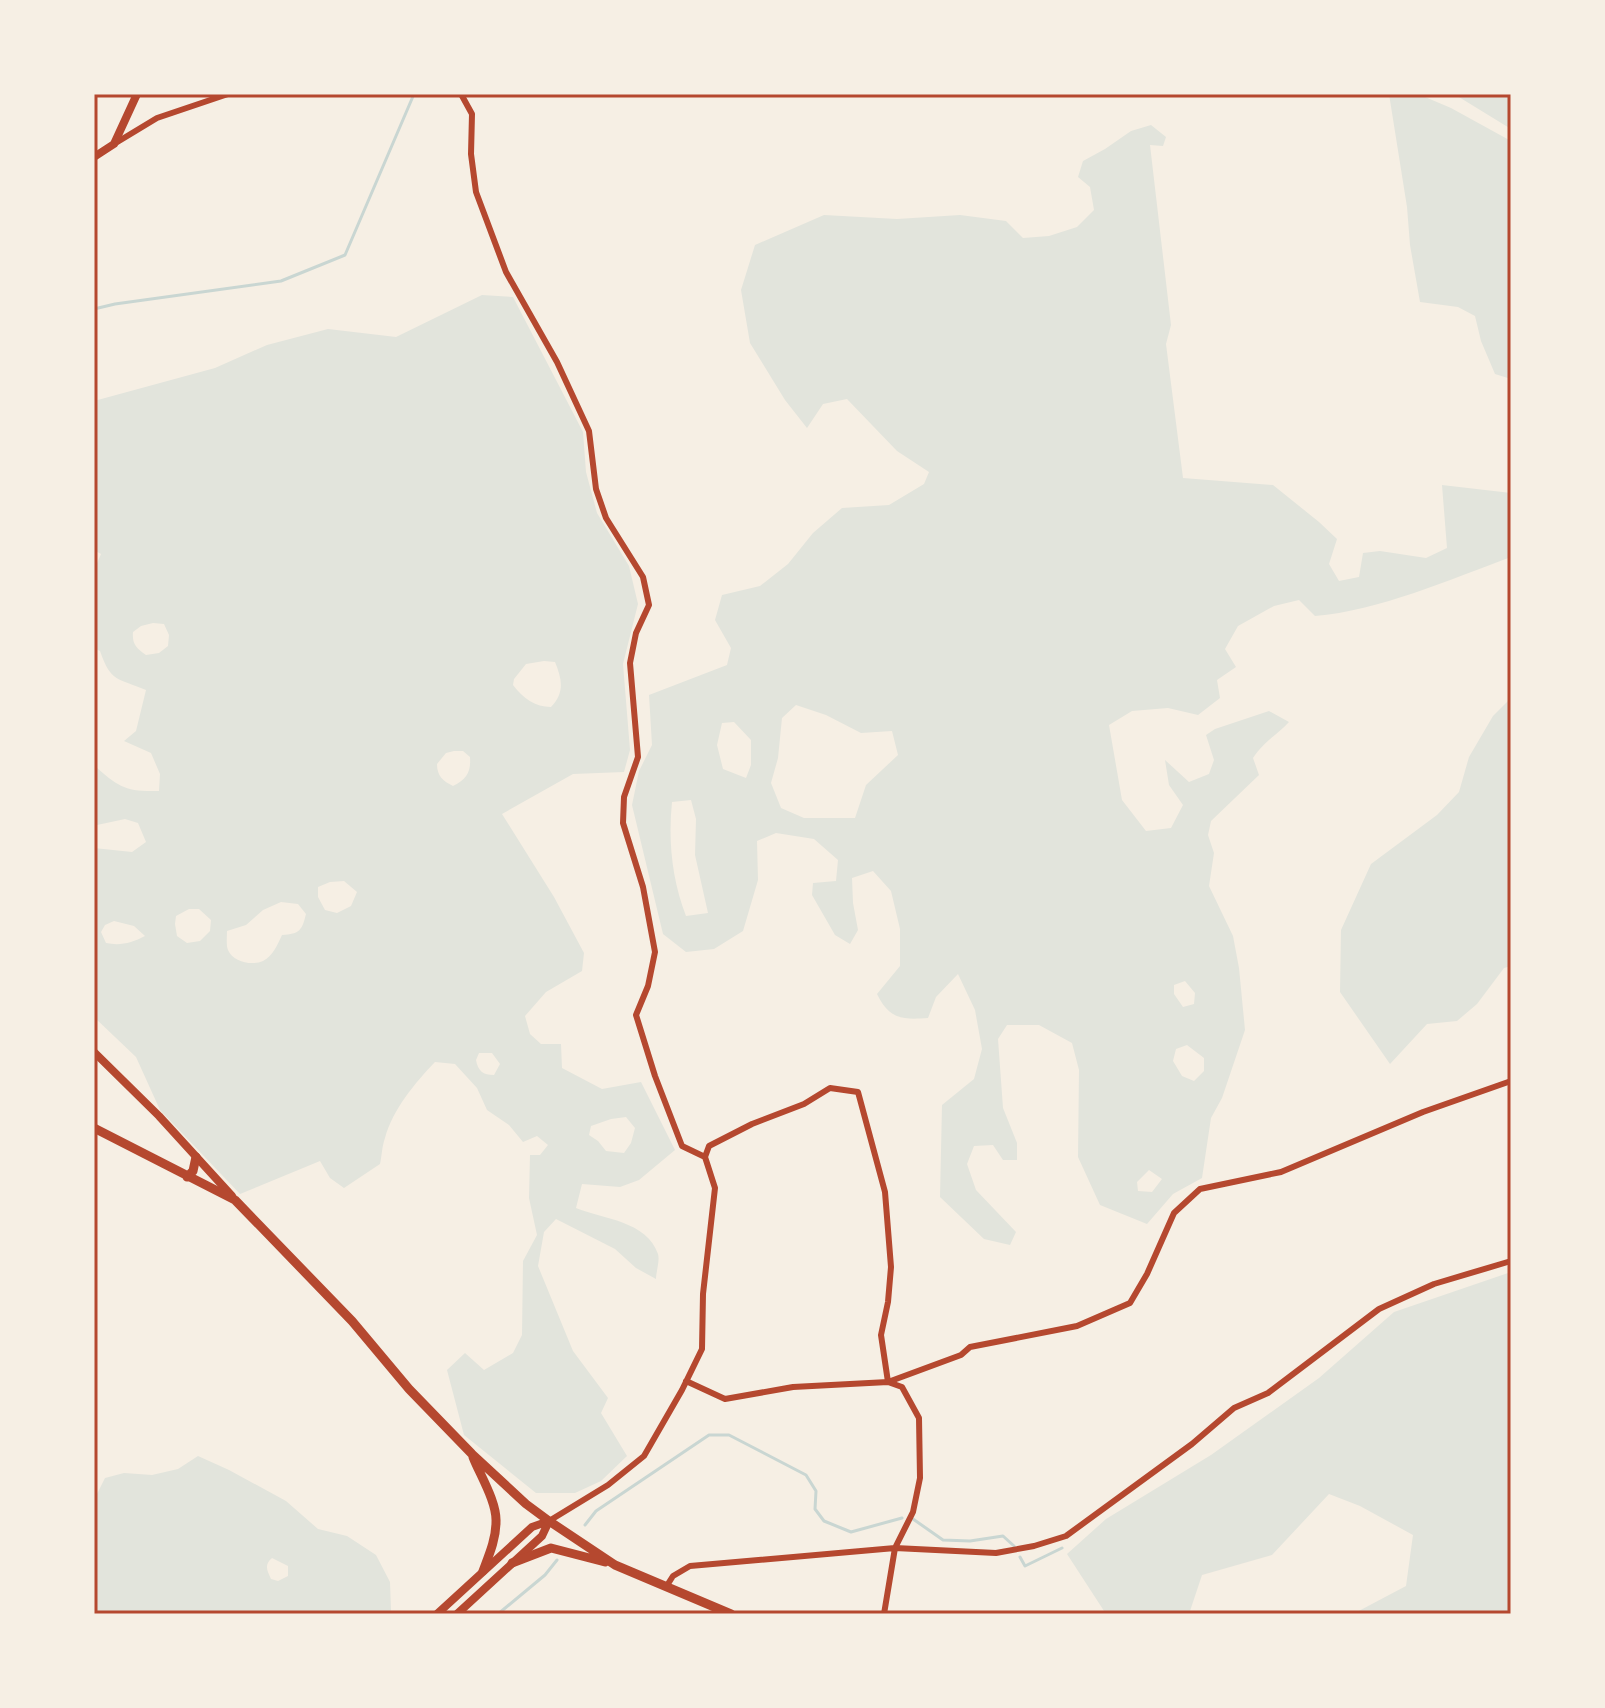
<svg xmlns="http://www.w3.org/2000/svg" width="1605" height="1708" viewBox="0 0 1605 1708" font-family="Commissioner,sans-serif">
<rect width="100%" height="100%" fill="#f6efe4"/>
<path fill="#e2e4dc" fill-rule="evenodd" d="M1389,94H1418L1451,108L1511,141V379L1495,374L1481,341L1475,316L1458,307L1420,302L1410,245L1407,207Z
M1454,94H1511V129Z
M1151,125L1166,137L1163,146L1150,145L1171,325L1166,344L1183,478L1273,485L1319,522L1337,539L1329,564L1339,581L1359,577L1363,553L1380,551L1426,558L1447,548L1442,485L1511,493V557C1451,579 1378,611 1315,616L1299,600L1274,606L1238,626L1225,649L1236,667L1217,680L1220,698L1198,715L1168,708L1132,711L1109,725L1122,800L1146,831L1171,828L1183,805L1169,785L1165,760L1189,782L1209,774L1214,760L1206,735L1215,729L1269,711L1289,722C1276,736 1264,741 1253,758L1259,775L1211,821L1208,835L1214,853L1209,886L1233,936L1239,968L1245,1030L1222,1098L1211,1118L1202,1178L1173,1194L1147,1224L1100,1205L1078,1157L1079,1070L1072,1043L1039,1025H1007L998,1039L1003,1108L1017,1143V1160H1003L993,1145L974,1146L967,1164L976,1190L1016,1232L1010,1245L984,1239L940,1197L942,1105L974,1079L982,1049L975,1010L958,974L936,997L928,1018C902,1020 889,1019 877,994L900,966V929L891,891L873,871L852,878L853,903L858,930L850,944L835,935L812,895L813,883L836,881L838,860L814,839L776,833L757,841L758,880L743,931L714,949L686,952L663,934L632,805L639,771L652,745L649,695L727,665L731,648L715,620L722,595L760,586L788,564L813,533L842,508L889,505L924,484L929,472L897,451L847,399L823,404L807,428L785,400L750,343L741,290L755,245L824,215L897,219L960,215L1006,221L1023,238L1049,236L1077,227L1094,210L1090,187L1078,177L1083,161L1105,149L1131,131ZM796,705L826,715L861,733L892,731L898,755L866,785L855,818H804L781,808L771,783L778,758L782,718ZM734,722L751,740V765L746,778L723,769L717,745L722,723ZM691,800L696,819L695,855L708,913L686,916C672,880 668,841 672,802ZM1185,981L1195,993L1194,1004L1183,1007L1174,994V985ZM1187,1045L1204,1058V1071L1194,1081L1182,1076L1173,1061L1176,1049ZM1149,1170L1162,1179L1152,1192L1138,1191L1137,1182Z
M482,295L513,297L583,432L586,472L597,513L629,566L638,604L623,664L630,750L624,772L573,774L502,814L554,897L584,953L582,971L546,992L525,1016L530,1034L541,1044H561L562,1068L602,1089L641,1082L675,1150L639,1180L620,1187L582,1184L576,1208C603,1219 647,1221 658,1254C660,1261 656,1272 656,1279L636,1268L615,1249L556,1219L544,1232L538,1266L573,1351L608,1398L601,1413L627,1456L601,1481L575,1493H536L464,1435L447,1370L465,1353L484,1370L513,1353L522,1335L523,1261L537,1235L529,1198L530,1155H540L548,1145L537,1136L523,1142L509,1125L487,1110L477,1088L455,1064L435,1062C415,1083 393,1109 385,1138C382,1146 382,1155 380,1164L344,1188L330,1178L320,1161L240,1194L160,1110L136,1057L94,1017V848L132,852L146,842L138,823L125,819L97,825C93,816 92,801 96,793L94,787V765C118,787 126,792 159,791L160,774L151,753L124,741L136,731L146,690C118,678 111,683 100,651L94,648V570L101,554L94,550V401L215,368L267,345L328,329L396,337ZM153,623L164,624L169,635L168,646L159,653L146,655C136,648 132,644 133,632L141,626ZM544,661L555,662C562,679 565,693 551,707C535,707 523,698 513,685L514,679L526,664ZM454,751H463L470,757C471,772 467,779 453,786C443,781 437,776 437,764L446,753ZM344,881L357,892L351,906L337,913L325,910L318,897V887L330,882ZM281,902L298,904L306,914C302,930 300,934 282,935C278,944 272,957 263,961C252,966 233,962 228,950C226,945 227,937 227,931L246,925L263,910ZM189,909H199L211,920L210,931L200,941L187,943L177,936L175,924L176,916ZM114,921L134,926L145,936C132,943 120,946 106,943L101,932L105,925ZM479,1053H492L500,1064L494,1075C483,1075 478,1071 476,1060ZM626,1117L635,1128L631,1143L624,1153L606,1151L598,1141L589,1135L591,1126L611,1119Z
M1511,698V966L1504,968L1477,1004L1457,1021L1427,1024L1390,1064L1340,992L1341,930L1371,864L1437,815L1459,792L1469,757L1493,716Z
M1511,1272V1614H1353L1406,1586L1413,1535L1360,1506L1329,1494L1272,1555L1202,1575L1189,1614H1106L1067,1554L1106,1519L1211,1455L1319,1378L1394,1312Z
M198,1456L229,1470L286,1501L318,1529L347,1536L376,1555L390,1582L391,1610L388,1614H94V1500L105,1478L124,1473L152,1475L178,1469ZM272,1558L288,1566V1576L278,1581L271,1579C267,1570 264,1565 272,1558Z"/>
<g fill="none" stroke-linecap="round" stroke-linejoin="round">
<path stroke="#c9d6d2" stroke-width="3" d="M94,309L115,304L281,281L345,255L414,94
M913,1519L943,1540L970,1541L1003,1536L1014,1546
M585,1525L596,1511L709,1435H729L806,1475L816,1491L815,1509L824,1521L851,1532L902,1518
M1020,1557L1025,1566L1062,1548
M498,1614L545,1575L557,1560"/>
<path stroke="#b5482f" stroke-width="6" d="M461,94L472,114L471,154L476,192L506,272L557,362L589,431L596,489L606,518L643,577L649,605L636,633L630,663L638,757L624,797L623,823L643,887L655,952L648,986L636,1015L655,1076L682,1146L705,1157
M114,144L157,118L228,94
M686,1381L725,1399L793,1387L888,1382L961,1355L970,1347L1077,1326L1130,1303L1147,1274L1174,1213L1200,1189L1281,1172L1423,1112L1511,1081
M549,1521L608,1485L644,1456L682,1390L702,1349L703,1294L715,1188L705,1157L709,1146L752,1124L804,1104L830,1088L858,1092L885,1192L891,1267L888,1302L881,1335L888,1382L902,1387L919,1418L920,1478L913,1512L895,1548L884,1614
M666,1587L673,1576L690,1566L895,1548L996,1553L1034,1546L1066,1536L1192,1444L1234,1408L1268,1393L1379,1309L1434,1284L1511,1261"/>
<path stroke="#b5482f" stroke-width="8" d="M94,157L114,144L137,94
M94,1052L159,1116L232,1196
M437,1614L532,1527L549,1521
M457,1614L542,1536L549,1521"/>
<path stroke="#b5482f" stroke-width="9" d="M94,1128L235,1200L352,1321L409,1389L472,1454L526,1504L549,1521L615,1565L731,1614
M187,1177L193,1171L196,1157
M473,1457C480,1475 497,1502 496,1522C496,1539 489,1555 483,1571
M512,1563L551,1548L605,1562"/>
</g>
<rect width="1605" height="1708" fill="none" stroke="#f6efe4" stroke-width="192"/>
<rect x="96" y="96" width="1413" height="1516" fill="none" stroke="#b5482f" stroke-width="3"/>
</svg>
